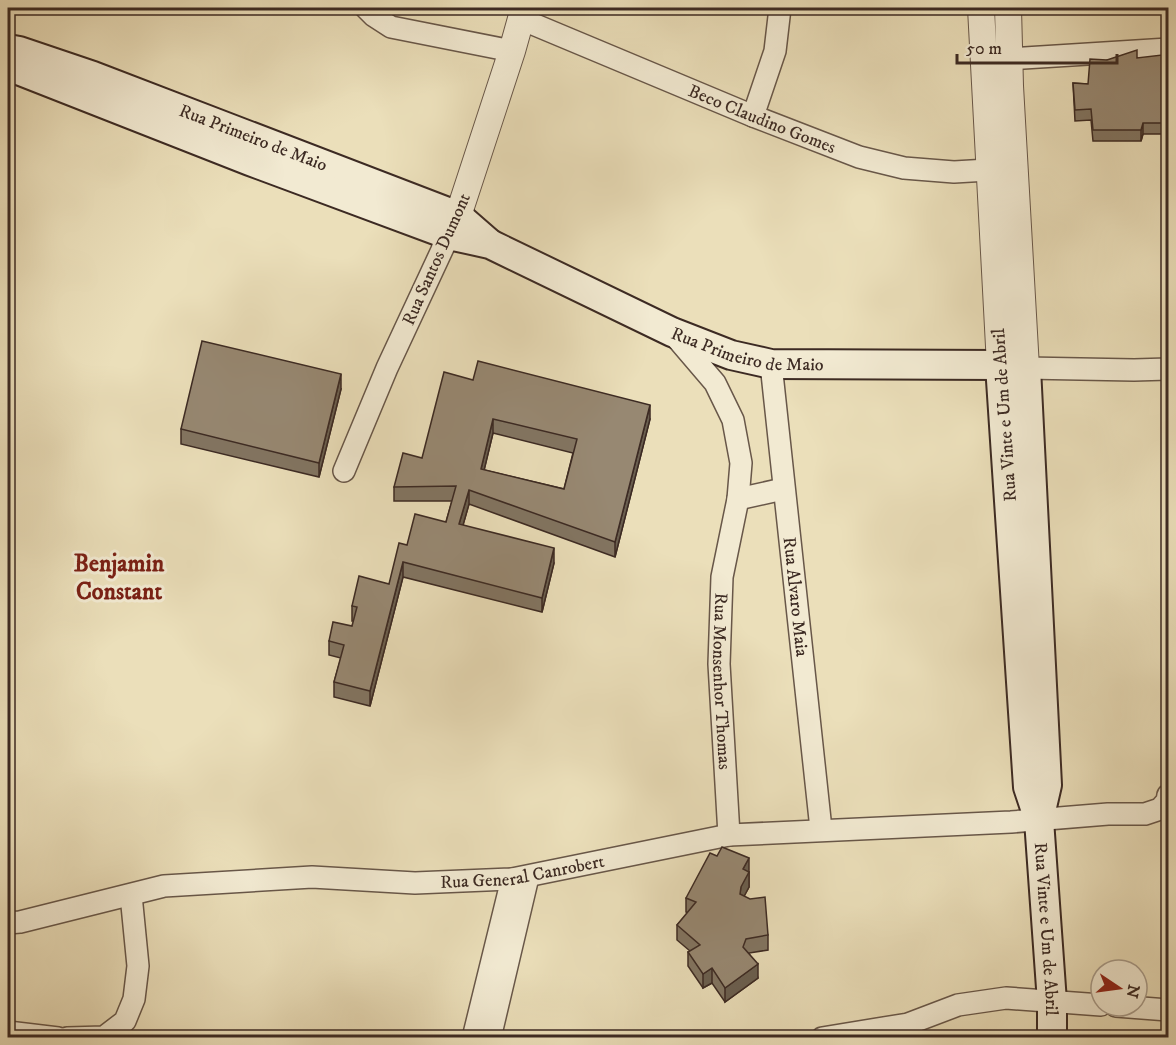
<svg xmlns="http://www.w3.org/2000/svg" width="1176" height="1045" viewBox="0 0 1176 1045" font-family="'IM FELL DW Pica',serif">
<rect width="100%" height="100%" fill="#ebdfba"/>
<filter id="stains"><feTurbulence type="fractalNoise" baseFrequency=".00333" numOctaves="4"/><feColorMatrix values="0 0 0 0 .2 0 0 0 0 .09 0 0 0 0 .02 0 0 0 .5 -.17"/></filter>
<radialGradient id="worn" r=".72"><stop offset=".6" stop-color="#630" stop-opacity="0"/><stop offset="1" stop-color="#630" stop-opacity=".3"/></radialGradient>
<g fill="none" stroke-linecap="round" stroke-linejoin="round">
<g stroke="#685749" stroke-width="24">
<g id="minor">
<path d="M366,8L374,16L391,27L512,51"/>
<path id="s1" d="M521,19L753,116L859,157L904,168L954,172L1005,169"/>
<path d="M993,60L1168,49"/>
<path d="M753,116L775,51L780,8"/>
<path id="s2" d="M674,335L715,383L733,420L741,463L738,499L722,577L719,664L729,835"/>
<path id="s3" d="M771,364L821,829"/>
<path d="M1026,368L1134,370L1168,369"/>
<path d="M344,471L387,368L449,235"/>
<path d="M738,499L783,489"/>
<path id="s4" d="M8,923L20,922L164,886L312,877L415,883L512,879L729,835L1011,822L1108,814H1145L1160,809L1167,801L1168,795"/>
<path d="M1116,1006L1168,1010"/>
<path d="M8,1032L58,1038"/>
<path d="M67,1038L104,1037L125,1021L134,999L138,966L131,895"/>
<path d="M473,1038L512,879"/>
<path d="M490,1038L528,877"/>
<path d="M822,1038L908,1024L958,1005L1006,998L1101,1005"/>
</g>
</g>
<g stroke="#685749" stroke-width="28">
<path id="tertiary" d="M981,8L1000,365
M1008,8L1010,86L1026,368
M449,235L458,216L512,51L524,8"/>
</g>
<g stroke="#3c2a23" stroke-width="32">
<g id="secondary">
<path id="s5" d="M8,49L19,51L93,76L458,216L489,243"/>
<path id="s6" d="M8,66L250,161L449,235L490,244L672,332L731,355L771,364L1000,365L1026,368L1047,785L1039,820"/>
<path id="s7" d="M1000,365L1028,787L1039,820L1052,1002V1038"/>
</g>
</g>
<use href="#minor" stroke="#f2ead2" stroke-width="21"/>
<use href="#tertiary" stroke="#f2ead2" stroke-width="26"/>
<use href="#secondary" stroke="#f2ead2" stroke-width="28"/>
</g>
<path fill="#827562" stroke="#3c2a23" stroke-width="1.5" fill-rule="evenodd" d="M1137,58L1166,123V134H1143L1141,141H1093L1091,120L1075,121L1073,83L1088,84L1107,60Z
M473,380L650,419L615,557L469,504L463,525L554,563L542,612L403,577L370,706L334,697V682L341,658L329,655V641L352,626L354,621H352V606L389,584L407,545L446,522L452,501H394V487L422,458ZM493,433L573,453L564,489L484,470Z
M341,389L319,477L181,444V429Z
M749,872V887L744,896L768,935V950L749,953L758,978L725,1002L712,983L703,988L688,966V952L690,951L677,940V925L688,913L686,912V898Z"/>
<path fill="#6a5f50" stroke="#3c2a23" stroke-width="1.5" d="M1143,123V134L1141,141V130Z
M341,374V389L319,477V463Z
M650,405V419L615,557V542Z
M493,419V433L481,483V469Z
M469,490V504L459,539V524Z
M554,548V563L542,612V598Z
M403,562V577L370,706V691Z
M749,858V887L741,902L740,894L743,869Z
M758,964V978L725,1002V988Z
M712,968V983L703,988V974Z"/>
<path fill="#978872" stroke="#3c2a23" stroke-width="1.5" fill-rule="evenodd" d="M1137,50V58L1162,55L1166,123H1143L1141,130H1093L1091,109L1075,110L1073,83L1088,84L1090,59L1107,60Z
M202,341L341,374L319,463L181,429Z
M478,361L650,405L615,542L469,490L459,524L554,548L542,598L403,562L370,691L334,682L344,645L329,641L333,622L352,626L357,607L352,606L359,576L389,584L399,543L407,545L415,514L446,522L456,486L394,487L403,453L422,458L444,372L473,380ZM493,419L577,439L564,489L481,469Z
M722,847L749,858L743,869L749,872L741,887L740,894L750,899L765,897L768,935L746,939L743,947L758,964L725,988L712,968L703,974L688,952L700,945L677,925L696,902L686,898L710,853L717,856Z"/>
<g text-anchor="middle" stroke-width="6" stroke-linejoin="round" paint-order="stroke">
<g font-size="18" fill="#3c2a23" stroke="#f2ead2">
<text dy="6" stroke="none"><textPath href="#s1" startOffset="261">Beco Claudino Gomes</textPath></text>
<text dy="6" stroke="none"><textPath href="#s5" startOffset="261">Rua Primeiro de Maio</textPath></text>
<text transform="translate(436 259) rotate(-66)" y="6">Rua Santos Dumont</text>
<text dy="6" stroke="none"><textPath href="#s6" startOffset="795">Rua Primeiro de Maio</textPath></text>
<text transform="translate(1004 415) rotate(-94)" y="6">Rua Vinte e Um de Abril</text>
<text dy="6" stroke="none"><textPath href="#s3" startOffset="234">Rua Alvaro Maia</textPath></text>
<text dy="6" stroke="none"><textPath href="#s2" startOffset="368">Rua Monsenhor Thomas</textPath></text>
<text dy="6" stroke="none"><textPath href="#s4" startOffset="520">Rua General Canrobert</textPath></text>
<text dy="6" stroke="none"><textPath href="#s7" startOffset="567">Rua Vinte e Um de Abril</textPath></text>
</g>
<g font-size="24" font-weight="bold" fill="#7a1f14" stroke="#f2ead2">
<text x="119" y="571">Benjamin<tspan x="119" dy="28">Constant</tspan></text>
</g>
</g>
<rect width="1176" height="1045" fill="none" stroke="#ebdfba" stroke-width="30"/>
<rect x="9" y="9" width="1158" height="1027" fill="none" stroke="#3c2a23" stroke-width="3"/>
<rect x="15" y="15" width="1146" height="1015" fill="none" stroke="#3c2a23" stroke-width="1.5"/>
<g transform="translate(1119 988) rotate(103)"><circle r="28" fill="#f2ead2" stroke="#a99d8c" stroke-width="1.5"/>
<path d="M0-4.5L10 22L0 15L-10 22Z" fill="#8f2418"/>
<text y="-9" font-size="16" font-weight="bold" text-anchor="middle" fill="#3c2a23">N</text>
</g>
<path d="M957 54v9h160v-9" fill="none" stroke="#3c2a23" stroke-width="3"/>
<text x="966" y="54" font-size="18" fill="#3c2a23" stroke="#f2ead2" stroke-width="4.5" paint-order="stroke">50 m</text>
<rect width="100%" height="100%" filter="url(#stains)"/>
<rect width="100%" height="100%" fill="url(#worn)"/>
</svg>
